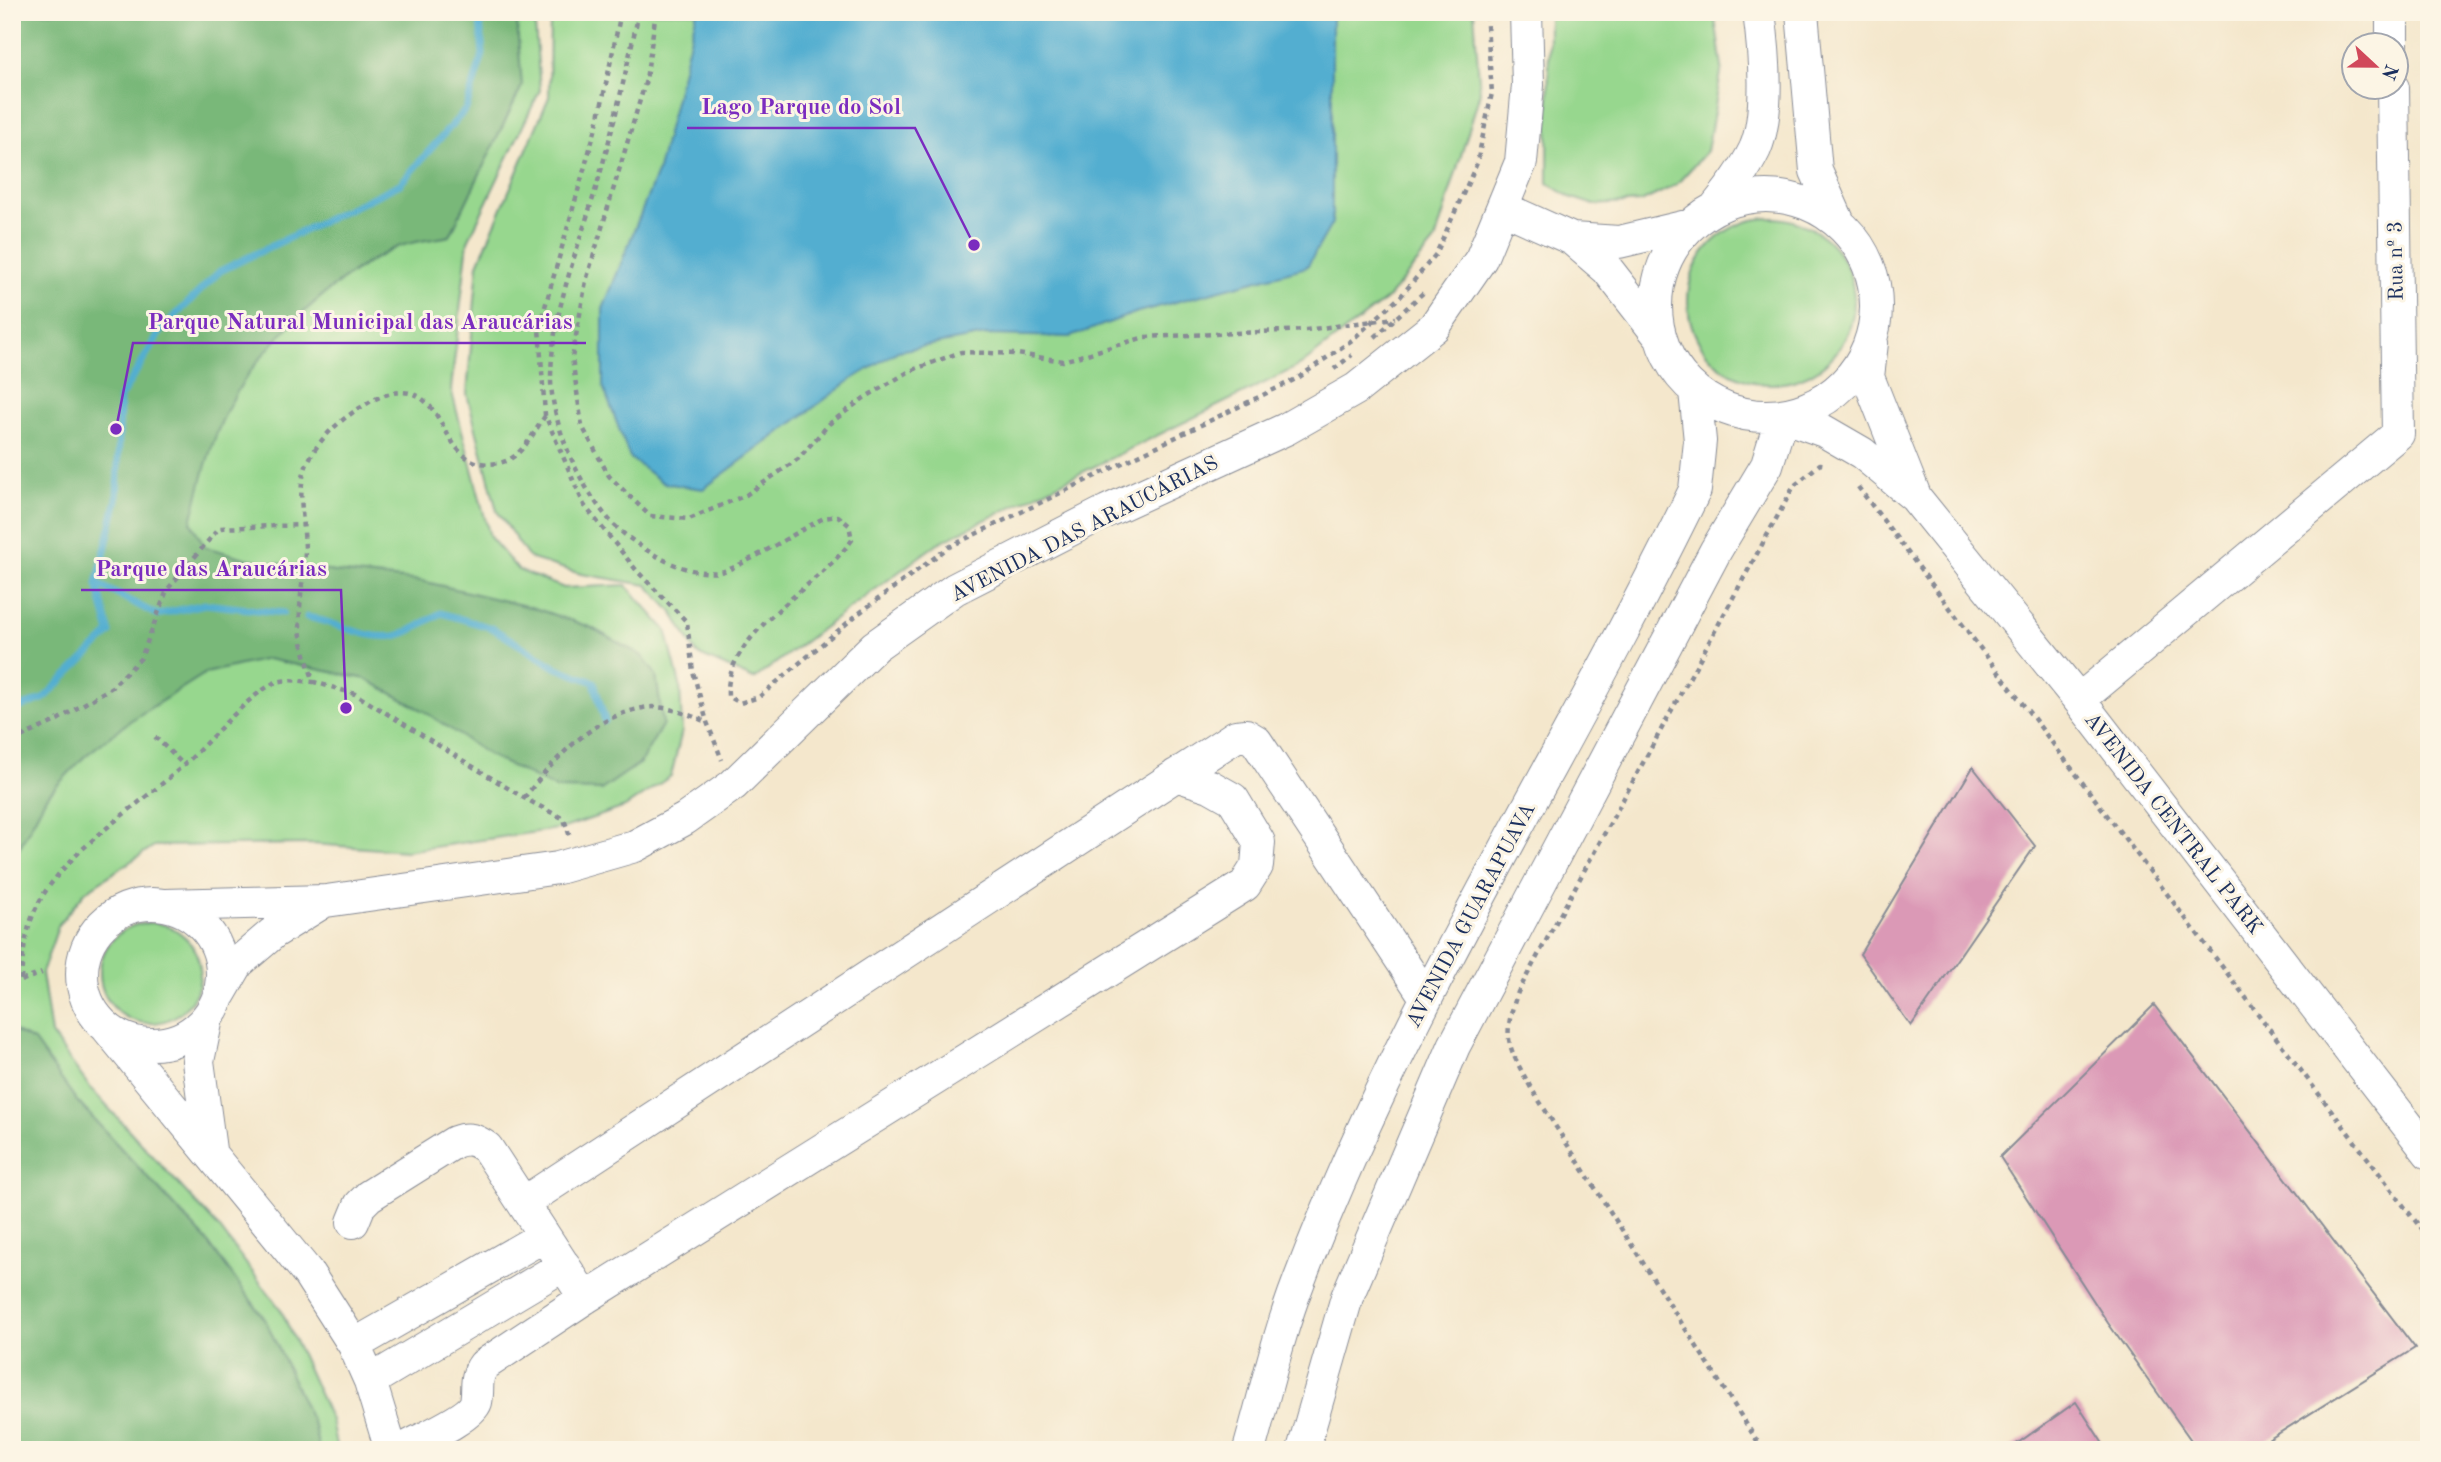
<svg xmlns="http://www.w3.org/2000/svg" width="2441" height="1462" viewBox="0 0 2441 1462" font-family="'Old Standard TT',serif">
<rect width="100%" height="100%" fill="#fcf5e5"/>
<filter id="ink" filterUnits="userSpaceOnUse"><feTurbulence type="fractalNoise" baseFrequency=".0143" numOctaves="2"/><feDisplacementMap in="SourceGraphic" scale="14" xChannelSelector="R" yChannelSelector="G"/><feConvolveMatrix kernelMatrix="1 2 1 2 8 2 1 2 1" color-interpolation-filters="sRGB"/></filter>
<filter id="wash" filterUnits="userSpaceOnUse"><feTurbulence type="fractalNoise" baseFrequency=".00686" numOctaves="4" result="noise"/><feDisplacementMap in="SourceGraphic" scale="28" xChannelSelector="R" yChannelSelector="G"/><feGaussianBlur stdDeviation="1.57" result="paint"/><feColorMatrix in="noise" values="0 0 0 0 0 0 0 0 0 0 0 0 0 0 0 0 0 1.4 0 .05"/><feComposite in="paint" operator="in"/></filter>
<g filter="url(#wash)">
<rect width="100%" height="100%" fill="#f4e7cc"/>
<path fill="#97d78e" stroke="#598376" stroke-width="2" d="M12,12H534L540,90L468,241L451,389L490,537L518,570L564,588L626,585L666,630L680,685L682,731L671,776L625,807L564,828L406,851L312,844L154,846L86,891L59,924L42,973L51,1034L91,1089L220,1229L281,1310L331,1420L337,1450H12Z
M550,12H1474L1480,93L1435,241L1389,297L1301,365L938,543L754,679L697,654L672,612L647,585L581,574L529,558L497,511L467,394L478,264L549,97Z
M1549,12H1714L1722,67L1707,151L1676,185L1641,202L1594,205L1570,197L1548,183Z
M1688 301a83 83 0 1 1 166 0a83 83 0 1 1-166 0Z
M100 973a50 50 0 1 1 100 0a50 50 0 1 1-100 0Z"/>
<path fill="#79b879" stroke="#4a746c" stroke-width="2" d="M12,12H516L522,86L450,236C432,240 409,241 393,249C333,278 260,345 229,406C210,443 201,482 191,522L205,547L249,559L335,572L422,581L534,608L590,627L641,655L656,675L663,724L640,763L601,790L557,789L490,756L424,711L366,679L267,659L206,673L130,721L85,756L46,797L12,862Z
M12,1030L34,1041L77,1101L206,1240L265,1319L314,1426L319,1450H12Z"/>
<path fill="#52aed0" stroke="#366e97" stroke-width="2" d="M697,12H1332V223L1307,267L1138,312L1070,337L986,335L898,351L851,380L703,489L663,483L630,458L603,386V309L658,170Z"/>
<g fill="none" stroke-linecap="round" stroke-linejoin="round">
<path stroke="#52aed0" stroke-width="7" d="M98,584L157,615L205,604L283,613
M307,617C336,622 365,640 395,636C409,634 427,620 441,613L492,628L557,668L594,682L605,721
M12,710L43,699L110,633L97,584L117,499L120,398L162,329L220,271L400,184L466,109L483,54L479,12"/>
</g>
<g id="blocks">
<path fill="#db99b6" d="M1973,767L2035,846L1911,1026L1860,954Z
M2154,1005L2415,1348L2252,1450H2198L2108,1323L2000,1157Z
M2076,1402L2107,1450H2008Z"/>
</g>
</g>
<g filter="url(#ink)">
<use href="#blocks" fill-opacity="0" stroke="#888b95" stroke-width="2"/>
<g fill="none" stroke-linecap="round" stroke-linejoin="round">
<g stroke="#888b95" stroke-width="34">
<path id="minor" d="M1802,12L1816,171L1839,223
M2392,46V12
M1656 306a110 110 0 1 1 220 0a110 110 0 1 1-220 0Z
M1503,208L1572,239L1607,269L1660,337
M1715,208C1730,189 1745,170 1755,149C1770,115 1764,49 1759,12
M1572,239L1619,242L1691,225
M1872,343L1868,377L1915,496
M2079,700L2398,434L2393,88
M82 974a70 70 0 1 1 140 0a70 70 0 1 1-140 0Z
M165,905L326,901L558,868L635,846L685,819L733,785L875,646L955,589L1107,511L1286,429L1356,389L1434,327L1481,259L1521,162L1528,85L1526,12
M220,994L238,963L273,933L323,902
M207,1018L198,1061L210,1150
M108,1029L308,1273L354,1345L370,1381L391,1450
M523,1203L1236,736L1246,735L1256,741L1425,996
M353,1222L360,1205L369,1196L455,1142C469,1137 476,1140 487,1148L585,1298
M354,1345L544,1236
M370,1381L564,1265
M402,1450C417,1441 471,1418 476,1402C479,1388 474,1378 484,1365L585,1298L1245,885L1257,866L1259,842L1233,799L1210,786L1176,775
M1249,1450C1265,1394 1278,1335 1299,1281C1404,1004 1566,755 1695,490L1700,441L1695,391
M1303,1450L1347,1297L1454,1046L1716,550L1767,465L1782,416L1824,431L1862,453L1915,497L2079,700L2429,1153"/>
</g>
<path stroke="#888b95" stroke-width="4.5" stroke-dasharray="5 5" stroke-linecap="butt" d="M621,12L599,117L539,328L545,415L584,505L637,571L687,622L693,672L707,722L722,760
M639,12C626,71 613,130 596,188C578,249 551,314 551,379C551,428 588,508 628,537C653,556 687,576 720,572C739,569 801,529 824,518L838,516L849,525L852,540C819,587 724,633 728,696L740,703L759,697L858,614L949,547L1298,378L1352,340L1401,296L1436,254L1477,163L1492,93L1486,12
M656,12L646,80L586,281L572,358L582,426L609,476L650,516L689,519L746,495L798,459L829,424L864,398L910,371L961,352L1017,354L1063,361L1145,337L1306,330L1395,318
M1375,337L1423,293
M1334,369L1352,355
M545,416C533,433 521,460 498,463C445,472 449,407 413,394C396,388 377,397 363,406C341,419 319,438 308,462C295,488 305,523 305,551C304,578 297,609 301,636C303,651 309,667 314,682L355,694L524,798L564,819L570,837
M1858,487L2429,1239
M155,737L184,765
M12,741L54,722L112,687L141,658L167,590L219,528L304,525
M524,798C554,760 591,717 643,708C662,704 689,714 706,722
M21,980C23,945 28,914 50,885C87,836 140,805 185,764C213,738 239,704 272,684C283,678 301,681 314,682
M12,984L42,973
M1763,1450L1531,1088C1508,1046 1501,1039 1518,992L1794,486L1820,464L1827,465"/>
<use href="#minor" stroke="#fff" stroke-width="32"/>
</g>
</g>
<g text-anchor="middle" stroke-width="6" stroke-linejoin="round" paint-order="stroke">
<g font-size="21" fill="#1b2f5e" stroke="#fcf5e5">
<text transform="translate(2395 261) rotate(-91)" y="7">Rua nº 3</text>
<text transform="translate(1084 528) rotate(-27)" y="7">AVENIDA DAS ARAUCÁRIAS</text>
<text transform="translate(2174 823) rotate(52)" y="7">AVENIDA CENTRAL PARK</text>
<text transform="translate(1470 915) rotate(-62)" y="7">AVENIDA GUARAPUAVA</text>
</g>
</g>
<path fill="none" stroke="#7b2cbf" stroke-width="2.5" d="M974 245L915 128H687M116 429L133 343H586M346 708L341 590H81"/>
<g fill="#7b2cbf" stroke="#fcf5e5" stroke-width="2.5">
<circle cx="974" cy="245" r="7"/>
<circle cx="116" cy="429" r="7"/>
<circle cx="346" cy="708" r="7"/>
</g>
<g font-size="23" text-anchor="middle" font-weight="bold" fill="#7b2cbf" stroke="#fcf5e5" stroke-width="6" stroke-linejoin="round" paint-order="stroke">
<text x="801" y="114">Lago Parque do Sol</text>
<text x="360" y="329">Parque Natural Municipal das Araucárias</text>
<text x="211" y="576">Parque das Araucárias</text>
</g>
<rect width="2441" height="1462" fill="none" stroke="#fcf5e5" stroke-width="42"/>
<g transform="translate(2375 66) rotate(112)"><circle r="33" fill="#fcf5e5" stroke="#a2a6af" stroke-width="2"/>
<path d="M0-5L12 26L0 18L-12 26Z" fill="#d1495b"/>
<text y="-10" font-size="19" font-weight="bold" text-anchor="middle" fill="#1b2f5e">N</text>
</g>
</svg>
